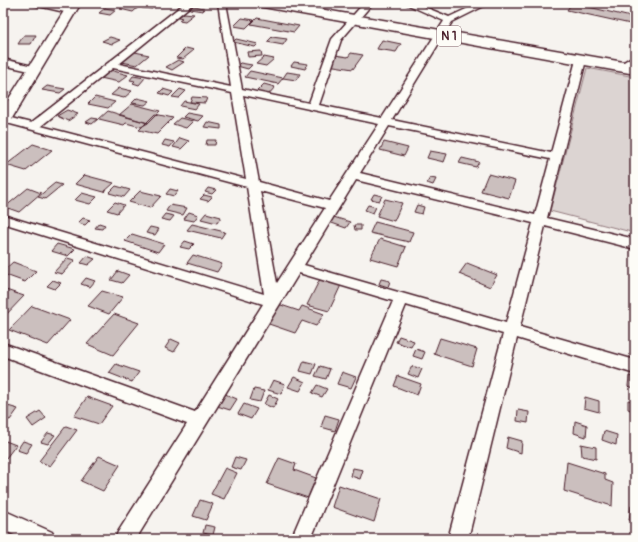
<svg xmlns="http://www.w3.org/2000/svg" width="638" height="542" viewBox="0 0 638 542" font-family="Pangolin,sans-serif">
<rect width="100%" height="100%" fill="#f6f3ef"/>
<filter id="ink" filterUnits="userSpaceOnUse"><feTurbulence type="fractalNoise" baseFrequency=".025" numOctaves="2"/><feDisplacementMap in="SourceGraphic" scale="8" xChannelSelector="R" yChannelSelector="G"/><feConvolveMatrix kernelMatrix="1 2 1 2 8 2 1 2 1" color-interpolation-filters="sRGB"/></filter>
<g filter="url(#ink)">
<path fill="#dcd4d2" stroke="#937a7e" d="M587,68L635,77V233L550,211Z"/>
<path fill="#cbbfbe" stroke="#4a1f2b" d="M97,3H110L104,7L93,6Z
M129,3H134L142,4L133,12L120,9Z
M572,3L635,18V25L567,10Z
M146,5L155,6L152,9L142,8Z
M193,6L204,8L203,11L190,9Z
M105,8L116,10L110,15L99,13Z
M184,13L194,14L185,21L179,20L182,18L179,17Z
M242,18L254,20L246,28L234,26Z
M257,18L299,26L294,32L251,24Z
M24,35H36L31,44H18Z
M110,37L120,40L112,44L102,41Z
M272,37L287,39L283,45L267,42Z
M236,39L258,44L255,47L233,42Z
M382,40L401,44L396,52L377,49Z
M186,48L194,50L183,59L176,58Z
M261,51L262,56L248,57L247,52Z
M135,52L149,55L137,65L122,62Z
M351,53L363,55L353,69L328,65L335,55L348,57Z
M264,57L274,59L266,66L256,64Z
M178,60L184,62L172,70L166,67Z
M294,62L308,64L305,69L291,66Z
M240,63L252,65L248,69L237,66Z
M110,70L128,75L119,82L100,78Z
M250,71L283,78L278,84L245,77Z
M287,72L300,74L296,80L283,78Z
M133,76L145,78L139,85L133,83L135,81L130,80Z
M264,84L275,87L268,95L256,92Z
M47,86L65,89L60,93L42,90Z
M119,88L132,91L124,98L111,95Z
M163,89L173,92L169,96L159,93Z
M180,89L186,91L179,98L172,97Z
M95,97L115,102L108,108L88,104Z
M192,97L207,98L205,103L190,102Z
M137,98L150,101L145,105L132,103Z
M184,101L199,104L195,109L180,106Z
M132,104L160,111L148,123L119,115Z
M67,110L78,114L68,121L57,116Z
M108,111L148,123L141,127L126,123L124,125L99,119Z
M187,113L203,116L198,121L183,117Z
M155,114L173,118L157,134L139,130Z
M92,118L98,119L92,124L86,122Z
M180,118L193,121L186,128L173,124Z
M207,122L221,125V129L204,127Z
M180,138L189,141L181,149L173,147Z
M165,140L174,142L170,147L162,145Z
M207,140H216L215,145H206Z
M384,142L408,148L404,156L380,150Z
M33,144L52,150L26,171L6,165Z
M430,151L447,154L444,162L427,158Z
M462,158L479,162L476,167L459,163Z
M488,174L515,181L509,198L481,191Z
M84,175L114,183L104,192L75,184Z
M430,178L436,179L433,185L427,183Z
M55,183L62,185L45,199L38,197Z
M116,186L130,190L124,197L109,193Z
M28,188L41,193L19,212L5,207Z
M208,188L216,190L212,194L205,192Z
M170,189L178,191L174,196L166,194Z
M140,191L161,196L150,208L129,202Z
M82,193L97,197L90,204L75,200Z
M374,194L382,196L379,201L371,199Z
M204,195L212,197L208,201L200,199Z
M385,199L402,203L394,221L377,216Z
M115,202L124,205L117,213L107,210Z
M170,205L187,208L183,215L166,211Z
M368,205L376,207L373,213L365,210Z
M417,205L424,207L422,214L414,212Z
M189,212L198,215L194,221L184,219Z
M206,213L221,217L217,223L201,219Z
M165,214L174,216L170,221L161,219Z
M327,215L350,222L346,228L323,220Z
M83,218L90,220L85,225L78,223Z
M375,222L413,232L409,242L370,233Z
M99,223L105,225L102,229L95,228Z
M192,224L225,232L221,238L187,230Z
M354,225H361V230H355Z
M150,227L159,229L155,235L146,233Z
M132,234L164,244L158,252L125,241Z
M380,239L406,247L398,266L370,258Z
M185,241L194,244L189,249L180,247Z
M57,244L75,249L68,256L51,251Z
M193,255L222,264L217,272L187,263Z
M87,256L95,259L88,265L81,263Z
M67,258L75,260L62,274L54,272Z
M13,262L36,271L25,282L3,274V271Z
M467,263L497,275L490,287L459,274Z
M118,271L129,275L122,283L111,280Z
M86,278L95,281L90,287L81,284Z
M320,279L341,285L329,311L307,305Z
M381,279L390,281L388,287L379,284Z
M53,280L61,283L55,289L47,286Z
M3,289L24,296L3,318Z
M102,291L123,297L109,314L88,306Z
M275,303L299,311L302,306L324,314L316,326L302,321L295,333L263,322Z
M32,306L70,320L48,345L9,330Z
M114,314L139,323L113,355L87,344Z
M399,336L414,341L411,347L396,342Z
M440,338L477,349L472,366L434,354Z
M171,339L180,343L174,352L165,348Z
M416,349L425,352L422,359L413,356Z
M304,361L316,364L312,374L300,371Z
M116,364L139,372L132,382L109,373Z
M320,366L330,369L326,379L315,376Z
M412,366L422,369L418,378L408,374Z
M342,372L356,377L351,388L337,384Z
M398,376L421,384L417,395L394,386Z
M629,376L635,378V412L628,409V400L633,401L634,388L628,386Z
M294,377L305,382L300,391L288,387Z
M273,380L285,384L281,394L268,390Z
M317,385L327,389L322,397L312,393Z
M254,389L264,391L260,402L250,400Z
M225,394L237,399L230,410L217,406Z
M269,395L278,399L273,408L264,404Z
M87,397L112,406L99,424L74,416Z
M585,397L599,401V412L584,408Z
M244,404L257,409L251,419L238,414Z
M8,406L18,409L10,420L3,418V412Z
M518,410L529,412L528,423L517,421Z
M40,411L46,418L33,427L27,419Z
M325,415L339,419L335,431L321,427Z
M575,421L587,425L586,437L574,433Z
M66,426L77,430L50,466L39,461Z
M604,431L617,435L616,445L602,440Z
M48,433L55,435L48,444L41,442Z
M508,437L522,441L521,453L506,448Z
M3,440L16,445L3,462Z
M23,441L32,444L26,453L17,450Z
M581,444L596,447V459L582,456Z
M99,456L120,465L103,491L81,481Z
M235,457L246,460L241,470L231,467Z
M279,458L296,464L294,470L316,478L308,498L267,484Z
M567,462L605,474V480L613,483L612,506L564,491Z
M225,468L237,473L224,499L211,494Z
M353,468L363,470L360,479L351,476Z
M339,485L381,499L374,522L332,507Z
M200,500L213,504L206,520L193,516Z
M631,506L635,508V522L629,520Z
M205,525L215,527L213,535L203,533Z"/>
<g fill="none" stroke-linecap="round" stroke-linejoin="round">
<g stroke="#4a1f2b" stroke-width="3">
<path id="street" d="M30,3H47L72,8L73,10L69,13L34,5Z
M185,3H194L119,64L231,87L218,3H226L242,89L309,103L332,39L364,3H373L341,40L319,105L382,118L444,21L404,3H415L449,17L479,3H490L452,22L392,120L551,153L576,60L581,57L586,60L547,218L635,239V249L545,226L520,327L635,360V374L517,338L468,539H448L503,334L406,305L311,539H291L393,301L299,273L136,539H115L118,532L187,424L3,356V343L195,412L263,304L3,223V215L264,294L247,187L3,122V116L31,123ZM113,68L232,93L246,179L41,126ZM243,95L379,124L329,201L259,182ZM389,126L550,159L535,215L360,173ZM356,180L533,223L506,323L304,265ZM260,191L325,208L277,283Z
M635,55V62L625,69H619L617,67L619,65Z
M3,59L37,67L39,69L34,72L3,65Z
M3,510L52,532L55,539H23L3,530Z"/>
</g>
<g stroke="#4a1f2b" stroke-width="3">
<path id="secondary" d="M69,3H81L11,120L8,123L3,125V108Z"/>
</g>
<g stroke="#4a1f2b" stroke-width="3">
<path id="highway" d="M256,3H285L635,64V74L263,7L258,6Z"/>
</g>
<use href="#street" fill="#fdfcf7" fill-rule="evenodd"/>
<use href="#secondary" fill="#fdfcf7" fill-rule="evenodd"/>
<use href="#highway" fill="#fdfcf7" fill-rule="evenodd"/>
</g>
</g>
<g text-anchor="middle" stroke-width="3.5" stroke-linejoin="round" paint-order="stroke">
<rect fill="#fdfcf7" stroke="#806168" stroke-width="1" x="437" y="26" width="24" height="20" rx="3"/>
<g font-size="12" font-weight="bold" fill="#4a1f2b">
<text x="449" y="40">N 1</text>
</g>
</g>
<rect width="638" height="542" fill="none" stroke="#fdfcf7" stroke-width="16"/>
<rect x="8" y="8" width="622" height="526" fill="none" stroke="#4a1f2b" stroke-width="1.5" filter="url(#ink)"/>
</svg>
